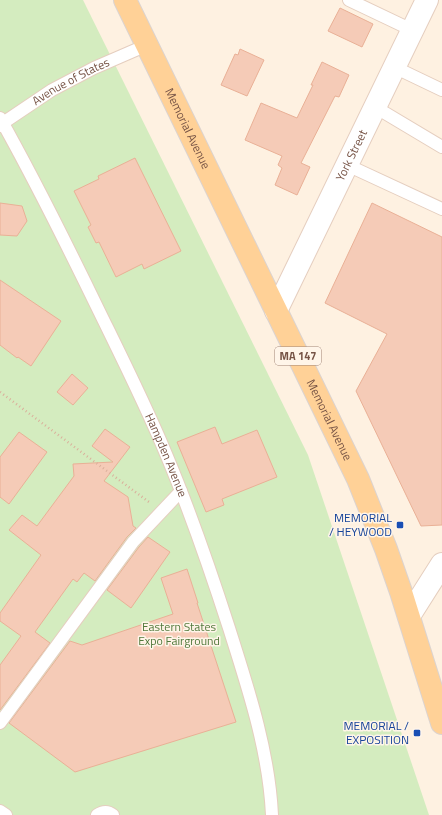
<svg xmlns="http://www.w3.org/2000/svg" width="442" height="815" viewBox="0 0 442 815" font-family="'Titillium Web',sans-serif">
<rect width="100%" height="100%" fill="#fef1e1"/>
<path fill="#d4ecbf" d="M0,0H83L308,455L429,815H0Z"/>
<path fill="#f5cbb7" stroke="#e9b096" d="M340,8L373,24L362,47L328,31Z
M240,49L264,60L247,96L221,85L235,54L238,55Z
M322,62L349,75L339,97L335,96L301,163L310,167L297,195L275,185L282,168L278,165L282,156L245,140L261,103L297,118L313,85H311Z
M135,158L181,251L144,269L142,264L116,277L99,242L96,243L88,227L91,225L74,191L99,179L98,176Z
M0,203L22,206L27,221L17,236L0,235Z
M372,203L442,237V525L421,526L356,391L387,334L325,303Z
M0,280L61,321L31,366L18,357L17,358L0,345Z
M72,374L88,388L73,405L57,392Z
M215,427L222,444L257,430L277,477L222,499L224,505L206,512L177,442Z
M105,429L130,447L104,481L128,497L133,526L136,528L127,537L95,581L84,573L77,582L73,579L35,632L50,643L0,710V665L21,636L0,621V613L41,555L9,530L22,515L37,526L74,476L73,464L113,462L92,446Z
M19,432L47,452L9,504L0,497V457Z
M148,537L170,552L131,608L107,590L139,547Z
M187,569L198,603H197L236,722L75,772L9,723L70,641L82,645L173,614L161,578Z"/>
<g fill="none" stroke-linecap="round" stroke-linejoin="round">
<g stroke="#e5cebf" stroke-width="14">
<g id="service">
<path d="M349,0L412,30"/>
<path d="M394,67L442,90"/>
<path d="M375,107L442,147"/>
<path id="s1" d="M0,118C36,182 68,247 100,313C123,360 146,406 166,454C190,511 210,569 229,628C248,688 269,751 272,815"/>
<path id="s2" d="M0,126L3,123L52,90L94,68L147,45"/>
<path d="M347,165L442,209"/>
<path d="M0,723L133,542L181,491"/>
<path d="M0,811L6,815"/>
<path d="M97,815C103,811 108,811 113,815"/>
</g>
</g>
<g stroke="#e5cebf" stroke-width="24">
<g id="minor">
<path id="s3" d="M276,311L427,0"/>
<path d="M409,616L442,564"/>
</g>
</g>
<g stroke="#dcd3cf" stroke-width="24">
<g id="primary">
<path id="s4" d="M125,0L358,479L386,549L401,592L442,723"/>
</g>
</g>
<path stroke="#daae9a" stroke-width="2.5" stroke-dasharray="1 3" stroke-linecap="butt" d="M0,392L149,502"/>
<use href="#service" stroke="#fff" stroke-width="12"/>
<use href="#minor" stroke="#fff" stroke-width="22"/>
<use href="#primary" stroke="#ffd197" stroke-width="22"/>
</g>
<g fill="#1a4fb4" stroke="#fff5e9" stroke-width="1.5">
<rect x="396" y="521" width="8" height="8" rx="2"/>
<rect x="413" y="729" width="8" height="8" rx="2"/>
</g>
<g text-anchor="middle" stroke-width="3" stroke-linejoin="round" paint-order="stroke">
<rect fill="#fff5e9" stroke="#a08477" stroke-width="1" x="275" y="347" width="46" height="18" rx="3"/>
<g font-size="11" font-weight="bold" fill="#775446">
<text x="298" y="360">MA 147</text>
</g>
<g font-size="12" fill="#775446" stroke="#fff5e9">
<text dy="4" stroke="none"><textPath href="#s2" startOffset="84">Avenue of States</textPath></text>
<text dy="4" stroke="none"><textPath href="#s4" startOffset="143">Memorial Avenue</textPath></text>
<text dy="4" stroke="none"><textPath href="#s3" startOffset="173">York Street</textPath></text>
<text dy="4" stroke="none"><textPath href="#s4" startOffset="467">Memorial Avenue</textPath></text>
<text dy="4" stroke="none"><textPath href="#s1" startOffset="376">Hampden Avenue</textPath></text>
</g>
<g font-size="12" fill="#164399" stroke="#fff5e9" text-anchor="end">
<text x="392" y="522">MEMORIAL<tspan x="392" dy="14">/ HEYWOOD</tspan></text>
<text x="409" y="730">MEMORIAL /<tspan x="409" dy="14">EXPOSITION</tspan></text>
</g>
<g font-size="12" fill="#51783b" stroke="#fff5e9">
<text x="179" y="631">Eastern States<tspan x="179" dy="14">Expo Fairground</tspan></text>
</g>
</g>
</svg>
